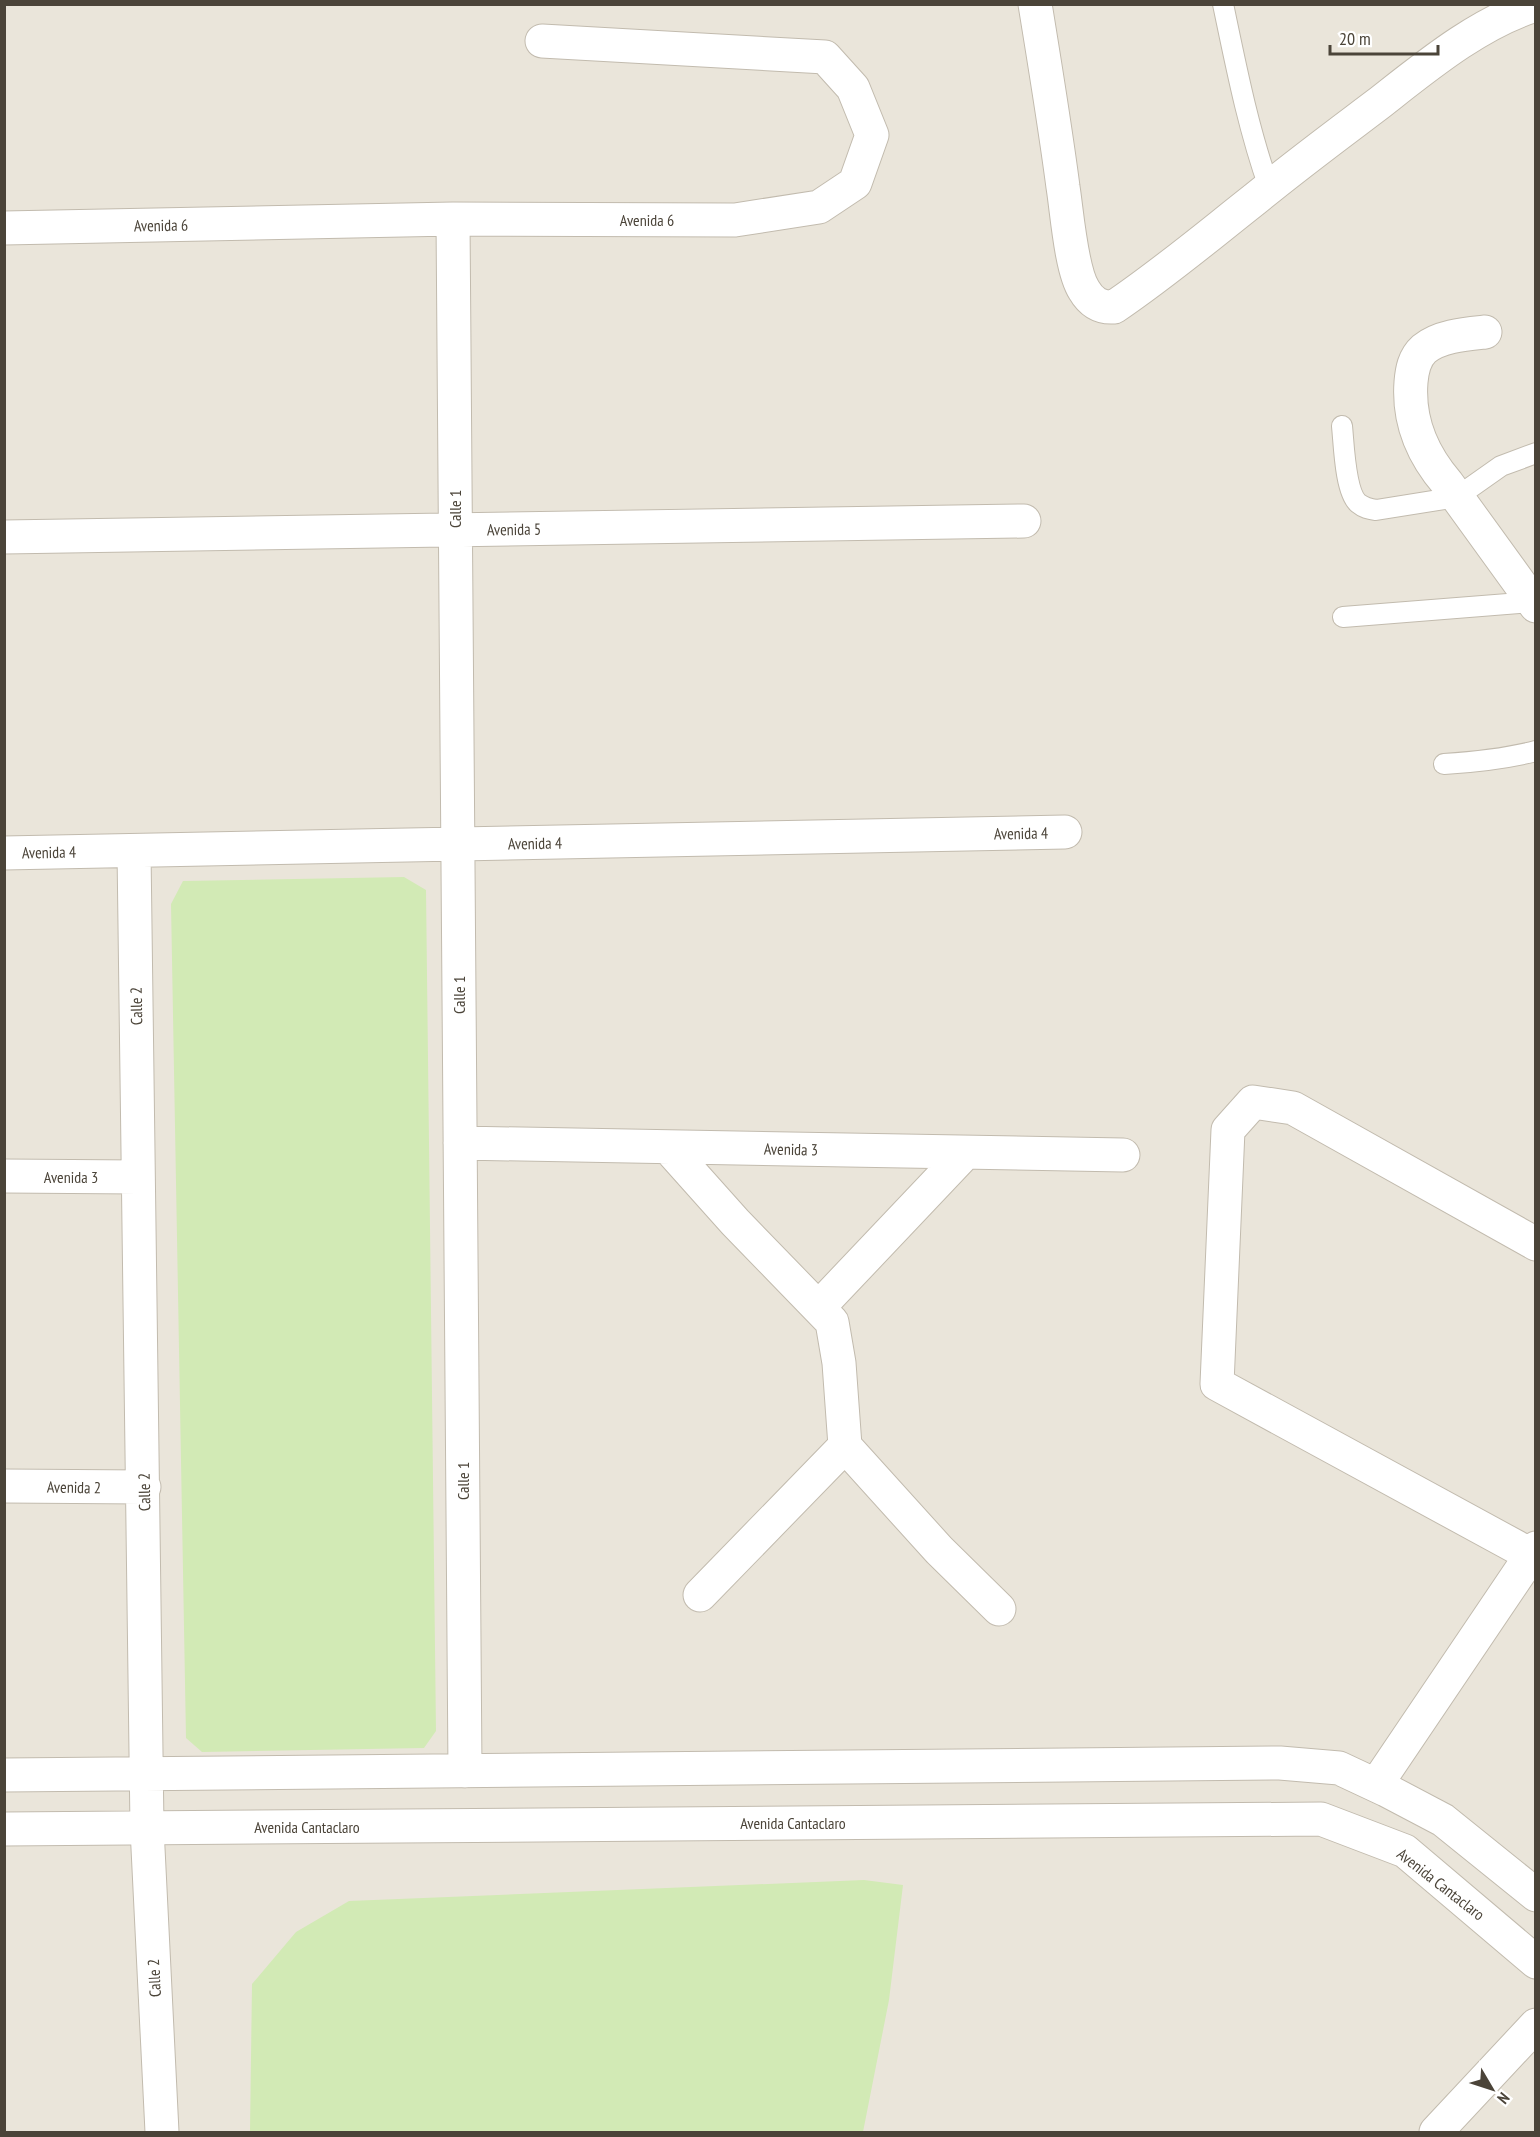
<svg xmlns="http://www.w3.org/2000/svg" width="1540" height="2137" viewBox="0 0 1540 2137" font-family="'PT Sans Narrow',sans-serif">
<rect width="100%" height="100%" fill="#f6f3ec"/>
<path fill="#eae5da" d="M5,5H1535V2132H5Z"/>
<path fill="#d2eab5" d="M404,877L426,890L436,1731L424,1748L202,1752L186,1738L171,904L183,881Z
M864,1880L903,1885L889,2000L863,2132H250L252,1984L296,1932L349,1901Z"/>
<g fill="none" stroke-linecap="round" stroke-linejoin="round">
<g stroke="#c2bbae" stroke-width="22">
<path id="service" d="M1223,4C1236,66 1248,128 1269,187
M1342,426C1344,445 1345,491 1358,503C1364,508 1369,509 1376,510L1457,497L1501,466L1536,453
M1343,617L1532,602
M1444,764C1475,762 1505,759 1536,751"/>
</g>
<g stroke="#c2bbae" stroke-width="35">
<path id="minor" d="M1035,4C1045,65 1055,126 1063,187C1067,212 1071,270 1084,290C1091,302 1100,308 1114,307C1163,274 1208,236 1255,199C1295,166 1337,135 1378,104C1424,68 1479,22 1536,5
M453,219L465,1771
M4,228L453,219L735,220L819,207L855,183L872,135L853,88L825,57L542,41
M1485,332C1466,334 1440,336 1424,349C1414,358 1412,370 1411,382C1408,421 1422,454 1447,483L1536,606
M4,537L1024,521
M134,851L147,1828L162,2132
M4,853L1065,832
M460,1143L1123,1155
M668,1147L735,1222L832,1322L839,1363L845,1446L939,1550L999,1609
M4,1176L138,1177
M819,1307L965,1153
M4,1486L144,1487
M1531,1555L1217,1384L1228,1130L1253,1102L1293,1108L1536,1244
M700,1595L845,1446
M4,1775L1280,1763L1339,1768L1386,1790L1443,1820L1536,1895
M1376,1785L1536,1548
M4,1829L1321,1819L1405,1851L1536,1962
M1436,2132L1536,2025"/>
</g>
<use href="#service" stroke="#fff" stroke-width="20"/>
<use href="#minor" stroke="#fff" stroke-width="33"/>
</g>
<g text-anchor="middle" stroke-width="5" stroke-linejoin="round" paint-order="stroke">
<g font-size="16" fill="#4b4439" stroke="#fff">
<text x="647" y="226">Avenida 6</text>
<text transform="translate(161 225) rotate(-1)" y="6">Avenida 6</text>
<text transform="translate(455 509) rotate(-90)" y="6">Calle 1</text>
<text transform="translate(514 529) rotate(-1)" y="6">Avenida 5</text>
<text transform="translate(1021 833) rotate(-1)" y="6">Avenida 4</text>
<text transform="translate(535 843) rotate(-1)" y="6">Avenida 4</text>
<text transform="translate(49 852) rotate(-1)" y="6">Avenida 4</text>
<text transform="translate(459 995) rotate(-90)" y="6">Calle 1</text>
<text transform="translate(136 1006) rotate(-91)" y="6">Calle 2</text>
<text transform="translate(791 1149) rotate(1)" y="6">Avenida 3</text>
<text x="71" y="1183">Avenida 3</text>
<text transform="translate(463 1481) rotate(-90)" y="6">Calle 1</text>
<text transform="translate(74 1487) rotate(1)" y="6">Avenida 2</text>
<text transform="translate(144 1492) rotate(-91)" y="6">Calle 2</text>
<text x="793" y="1829">Avenida Cantaclaro</text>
<text x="307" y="1833">Avenida Cantaclaro</text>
<text transform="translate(1441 1884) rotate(38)" y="6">Avenida Cantaclaro</text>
<text transform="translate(154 1978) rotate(-93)" y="6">Calle 2</text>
</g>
</g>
<rect width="1540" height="2137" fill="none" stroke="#4b4439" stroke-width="12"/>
<g transform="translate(1492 2089) rotate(129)" stroke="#ffffff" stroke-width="4.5" paint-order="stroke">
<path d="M0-4.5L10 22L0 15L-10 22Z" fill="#4b4439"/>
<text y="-9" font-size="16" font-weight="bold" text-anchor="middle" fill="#4b4439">N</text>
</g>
<path d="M1330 45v9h108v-9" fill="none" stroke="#4b4439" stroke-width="3"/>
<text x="1339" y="45" font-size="18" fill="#4b4439" stroke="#ffffff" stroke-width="4.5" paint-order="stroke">20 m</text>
</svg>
